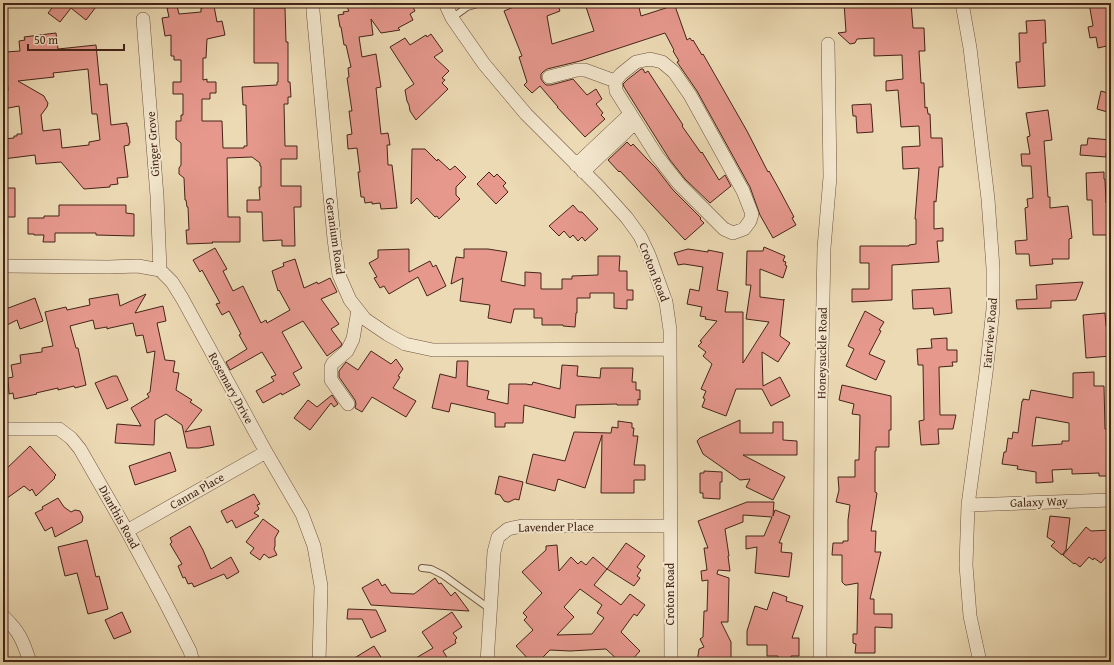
<svg xmlns="http://www.w3.org/2000/svg" width="1114" height="665" viewBox="0 0 1114 665" font-family="'Gentium Book Plus',serif">
<rect width="100%" height="100%" fill="#ecdab4"/>
<filter id="stains"><feTurbulence type="fractalNoise" baseFrequency=".005" numOctaves="4"/><feColorMatrix values="0 0 0 0 .2 0 0 0 0 .09 0 0 0 0 .02 0 0 0 .5 -.17"/></filter>
<radialGradient id="worn" r=".72"><stop offset=".6" stop-color="#630" stop-opacity="0"/><stop offset="1" stop-color="#630" stop-opacity=".3"/></radialGradient>
<path fill="#e6988d" stroke="#442418" fill-rule="evenodd" d="M56,3H99L86,20L71,8L60,22L48,13Z
M345,3H411L415,11L410,14L413,20L398,28L400,30L381,33L371,19L373,35L359,37L362,57L376,54L381,87L376,88L381,134L388,133L390,145H387L388,165H392L397,208L381,209L380,203L372,204V202L365,203L364,197H361L358,172H360L357,148L348,149L347,135L352,134L349,111H352L347,78L349,77L348,68L351,67L346,45H344L341,27H340L338,15L344,14L343,12L349,11Z
M523,3H557L560,11L547,16L552,44L594,31L586,7L599,3H638L641,16L672,6V7L675,6L687,40L690,38L692,41L693,40L702,55L703,54L747,131L768,172L769,171L779,189L794,217L792,218L796,225L773,238L760,215L750,187L697,91L677,62L679,61L673,51L674,50L665,33L580,61L547,69L543,72L541,74V79L543,82L546,85H551L573,79L587,95L596,89L602,99L596,104L603,113L601,115L605,119L585,137L557,107H558L540,86L532,93L524,85L527,82L519,57L522,56L504,11Z
M844,3H911L913,28H924L925,51H919L921,83H924L925,108L927,107L928,114H930L931,138H942L943,167H939L936,202L934,201V229L943,228V241H937L939,262L892,265V300L852,302V289H869V263H860V246H909V245L916,244V219H915L919,168L903,169L902,147L920,146L919,126L901,127L898,90L886,91V81L903,79L902,55L874,56V38L857,39L855,43L850,44L838,33L846,32Z
M1089,3H1107L1111,26V45L1098,48L1096,37L1090,38L1088,27L1093,26Z
M177,6L179,14L201,12V8L214,6L217,22L222,21L225,35L207,39L206,58H203V80L207,79V82H216V93H210V99H202V121H222L223,148H244V146H247L246,105H243L242,87L277,85V82H278V63H254V8H285L286,42H288V82H290L291,97H288V104H284L285,146H297V159H281V186H301V207H294L295,246H282V240L263,241L262,212H247V200H260L259,187H261V166H260V163L252,157L227,158L228,217H240V242H212L213,243L187,244L186,230H189L188,207H187L186,200H185L184,178L179,174V168L181,165V143L176,139V121H181V115H183V94H173V82H181V60H174V56H171V35L165,36L162,18L169,17L167,8Z
M1045,20L1046,43H1043L1045,86L1018,88L1016,62H1020L1019,33H1027L1026,21Z
M56,33L58,49L96,45L100,85L107,84L111,125L127,123V126H128L130,143H129V145L124,146L128,177L117,178L118,184L110,185V187L84,189L61,162L36,164L35,155L3,159V139L14,138V136H17V134H22L19,106L3,109V92L8,91L5,52L20,51L19,41L25,40L24,37ZM88,69L92,114H97L100,140L89,142V145L62,148L60,129L43,131L41,115L47,107L48,103L46,100L44,96L18,81L54,77L53,73Z
M431,34L443,51L434,57L449,71L442,78L445,80L442,83L448,89L416,120L410,111L409,105L407,101L405,90L414,84L390,47L405,38L410,45L426,35L427,37Z
M641,69H643L645,73L648,71L683,125L682,126L701,153L702,152L719,180L725,175L731,186L710,203L685,179L670,160L624,87L623,84L627,80Z
M1101,91L1111,94V113L1097,109Z
M871,104L873,132L857,133L856,116H853L852,105Z
M1048,110L1052,140L1044,141L1048,197H1050V208L1068,206L1072,238L1069,239V259H1052L1053,264L1030,266L1029,254H1016L1015,241L1027,240L1025,208L1028,207L1027,199L1033,198L1031,166H1022L1021,154H1030L1027,137L1030,136L1026,113Z
M1088,138L1111,140V154L1106,153V157L1080,155L1081,145H1087Z
M627,142L631,146L633,144L646,158L656,168L673,190L701,218L700,219L704,223L685,240L620,171L619,172L608,160Z
M412,149H425L437,161L438,159L450,170L455,166L466,177L456,187V195L460,199L439,219L437,216L435,217L417,198L411,204Z
M489,172L494,177L497,174L506,183L503,186L508,192L496,204L477,184Z
M1104,172V179H1105L1106,203H1111V235H1093L1092,200H1087L1086,173Z
M3,188H15V217H3Z
M59,205H126V213L134,214V236L96,235V233H55V242H43L44,235H34V234H28V218H44V216H59Z
M573,205L579,212H582L598,229L585,241L582,237L578,241L573,235L570,238L564,231L559,236L549,226Z
M764,247L785,256L783,261L786,262L785,265L787,266L783,278L760,269V297L784,300V299L780,336L790,343L778,362L762,352L763,386L780,377L790,396L771,406L762,389H736L726,416L702,407L705,399L703,398L706,391L701,389L712,364L703,356L706,352L698,346L702,342L700,341L717,321L705,319L706,317L700,316L702,307L687,304L690,289L699,291L703,267L684,264L678,265L674,253L688,249L708,252V250L723,253L717,290L728,292L725,312H743V363L769,322L746,319L751,285H746L747,251H763Z
M215,248L227,269L223,271L233,291L243,286L261,323L266,320L267,323L290,310L279,290L278,291L272,271L284,266L283,263L295,259L304,288L317,282L318,284L330,278L337,292L321,299L339,324L331,329L342,344L341,346L327,356L303,321L282,332L302,368L293,373L300,385L282,395L281,393L263,403L256,391L274,381L271,377L276,375L262,352L230,370L226,362L247,349L239,335L241,334L229,311L222,315L216,304L220,303L202,270L200,272L193,260Z
M409,249V272L430,261L433,267L436,265L446,286L427,296L418,277L389,294L384,286L380,288L374,278L377,277L369,263L378,258V250Z
M464,249H488L507,252L501,281L525,286V272L541,273V289H562V279H572V276L598,275V256H620L619,271H627V290H633V300H627V309L614,308V293H590V298H577V313H576L575,327L563,326V325H542V318H534V309H514L511,323L488,318L490,305L460,301L463,278L451,284L456,257L464,258Z
M1083,282L1076,300L1051,301V308L1017,309L1016,300L1037,299L1036,285Z
M950,288L952,313L934,315L933,308L913,309L912,290Z
M118,294L120,306L146,294L135,313L163,306L166,321L157,323L165,360L175,361L173,372L179,373L176,390L192,400L190,402L202,410L185,432L210,426L214,445L199,448H187L182,425L166,414L155,420L154,445L115,443L117,424L141,426L131,408L149,397L147,394L150,392L155,351L147,353L143,335L136,336L133,323L110,328L107,329V327L95,329L93,320L70,326L76,348H78L86,385L75,388L74,386L58,390V388L36,393L37,394L14,399L13,393L9,394L8,378L13,377L11,365L21,363L20,355L42,352V348L53,346L45,312L66,307L67,310L90,305L89,299Z
M35,298L43,321L20,329L17,320L3,327V310Z
M865,311L884,322L879,330L881,331L869,354L885,361L876,380L846,366L854,349L848,346Z
M1105,313L1106,326L1111,325V356L1086,358L1083,315Z
M947,338V350H957V362H952L953,366L939,367L940,415H956L953,429H938L939,444L921,445L919,421L924,420L923,365H918L917,349L932,348L931,339Z
M371,351L391,364L396,359L403,369L398,376L400,377L393,388L416,401L406,417L372,397L362,412L355,408L356,404L355,400L339,377V371L346,362L358,370Z
M457,361H468L467,386L489,391L487,399L508,404L509,384H526L532,385L533,382L560,389L562,365L578,366L577,376L600,378L601,368H633L632,382H636V390H640V400L638,399V405H617V404L576,405L575,418L524,405L523,423H505V427H495V413L451,403L449,412L432,408L440,374L456,378Z
M1094,372V386H1104L1105,429H1111V473H1110V476H1099V473L1072,474V469L1052,470L1053,482L1036,483V472L1017,469L1018,466L1002,464L1004,452H1006L1008,438L1012,439L1013,432L1018,433L1022,401H1023V399L1029,400L1031,390L1073,398V373ZM1036,417L1069,423V441H1062V444L1032,446Z
M113,376H117L128,400L107,409L95,383Z
M842,385L891,396V430H889V447H876V451H875V492L877,493L871,531H876L875,552H881L870,599H874V614H892V628L875,627V653H855L856,644L853,643V634H857L858,583L847,585H845L842,582V555H832L833,543H843V541H848V520L850,505L836,502L839,490L838,477H855V460H859L860,415L852,414L854,404L839,400Z
M332,395L338,404L334,407L331,403L310,430L294,418L308,400L317,407Z
M740,420V433H773V422H783V440L797,441V455H743L785,477L773,500L746,487L750,479L740,480L703,454L697,441L700,438Z
M618,421L632,423V428H634L633,436H638L634,465H645V480H634V493H601L602,435L585,488L558,479L555,491L526,483L533,454L565,461L574,432L611,433L612,427L618,428Z
M30,446L56,475L54,477L55,478L36,496L32,489L30,491L24,486L3,501V472Z
M170,452L176,471L135,485L129,466Z
M704,471L722,472V482H720V499L703,498V493H700V473H704Z
M499,476L523,482L519,500L515,499L509,502H507L504,501L500,495L495,494Z
M254,494L260,504L257,505L259,509L254,513L259,516L236,528L232,520L227,523L221,511Z
M58,498L64,507L71,512L75,510L80,511L83,517L82,522L55,537L52,527L45,531L35,513L43,509L42,507Z
M747,502H774L773,516L775,510L790,516L779,543H782L781,552L792,553L789,577L755,573L757,547L746,549V536H764L772,517L743,515V522L725,529L729,556H728L730,571L718,570L717,574L729,578L728,622H721L731,642V662H697L699,649L704,647L700,639L703,637L704,611H707L708,580L702,581L701,571L707,570L704,548H708L698,521Z
M1050,516L1070,518L1066,550L1062,555L1051,546L1055,542L1047,537Z
M263,519L279,531L275,538V546L274,549L277,555L269,558L264,554L260,560L250,553L254,548L246,542Z
M190,526L203,550L211,569L231,557L239,572L227,579L224,574L194,587L192,583L188,584L185,577L183,578L178,566L182,564L170,544L172,542L170,538Z
M1086,527L1091,531L1111,530V551L1101,563L1094,558L1093,560L1089,557L1080,567L1075,563L1074,564L1063,555Z
M87,540L96,577L99,576L108,609L88,614L77,573L65,576L58,547Z
M626,543L645,556L637,567L641,570L637,576L640,578L634,586L607,569Z
M557,545L559,571L571,557L578,564L581,561L586,565L593,557L607,569L594,585L621,605L630,594L645,605L637,616L634,614L621,632L640,651L630,662H620L606,649L570,651L550,650L538,662H531L516,646L533,630L524,620L527,617L523,613L542,593L522,572L546,550V546ZM580,589L602,605L597,613L604,618L592,634L557,635L574,617L564,607Z
M435,578L439,584L441,583L451,596L455,592L469,611L371,605L362,588L378,579L382,586L385,584L391,593L414,594Z
M773,592L787,597L786,601L803,606L792,638H799V656H791V662H778V656H767V645H747V631L755,606L767,610Z
M348,609L376,610L386,631L371,638L362,619H347Z
M122,612L131,632L114,639L105,620Z
M452,612L462,627L453,633L457,638L455,640L456,643L443,651L450,662H409L433,648L422,632Z
M374,646L384,662H348Z"/>
<g fill="none" stroke-linecap="round" stroke-linejoin="round">
<g stroke="#6e523f" stroke-width="8">
<path id="lane" d="M452,18L467,7L481,3
M422,568L431,569L443,575L490,609"/>
</g>
<g stroke="#6e523f" stroke-width="14">
<path id="street" d="M313,3V11L334,239L339,275L350,300L365,319L387,334L405,344L433,350L670,349
M445,3L452,18L484,64L526,114L599,187L627,218L640,236L649,255L666,302L670,330L671,662
M962,3L970,48L988,199L993,268V309L986,373L968,505L966,565L970,616L980,662
M143,19L157,196L160,270
M650,59L662,62L674,72L690,95L743,191L752,214L750,221L744,229L733,233L724,229L679,184L657,156L616,91L615,81L621,74L636,62Z
M549,77L577,70H585L615,81
M576,165L630,114
M583,172L635,123
M3,266L108,267L138,266L160,270L172,282L182,298L266,452L302,514L314,546L321,586L319,662
M348,404L331,380V367L333,363L347,351L353,339L358,310
M3,429H59L71,438L80,449L127,531L164,600L190,651L193,662
M968,505L1111,500
M127,531L266,452
M3,616C20,632 23,641 30,662
M487,662L494,552L498,537L508,529L522,526H670
M820,662L821,401L824,248L830,177L828,44"/>
</g>
<use href="#lane" stroke="#f3e7ce" stroke-width="6"/>
<use href="#street" stroke="#f3e7ce" stroke-width="13"/>
</g>
<g text-anchor="middle" stroke-width="4" stroke-linejoin="round" paint-order="stroke">
<g font-size="12" fill="#442418" stroke="#f3e7ce">
<text transform="translate(153 144) rotate(-94)" y="4">Ginger Grove</text>
<text transform="translate(335 236) rotate(82)" y="4">Geranium Road</text>
<text transform="translate(654 272) rotate(69)" y="4">Croton Road</text>
<text transform="translate(990 333) rotate(-85)" y="4">Fairview Road</text>
<text transform="translate(822 353) rotate(-89)" y="4">Honeysuckle Road</text>
<text transform="translate(231 388) rotate(61)" y="4">Rosemary Drive</text>
<text transform="translate(197 491) rotate(-30)" y="4">Canna Place</text>
<text transform="translate(1039 502) rotate(-2)" y="4">Galaxy Way</text>
<text transform="translate(119 517) rotate(61)" y="4">Dianthis Road</text>
<text transform="translate(556 527) rotate(-1)" y="4">Lavender Place</text>
<text transform="translate(670 594) rotate(-90)" y="4">Croton Road</text>
</g>
</g>
<rect width="1114" height="665" fill="none" stroke="#ecdab4" stroke-width="16"/>
<rect x="4" y="4" width="1106" height="657" fill="none" stroke="#442418" stroke-width="2"/>
<rect x="8" y="8" width="1098" height="649" fill="none" stroke="#442418"/>
<path d="M28 44v6h96v-6" fill="none" stroke="#442418" stroke-width="2"/>
<text x="34" y="44" font-size="12" fill="#442418" stroke="#f3e7ce" stroke-width="3" paint-order="stroke">50 m</text>
<rect width="100%" height="100%" filter="url(#stains)"/>
<rect width="100%" height="100%" fill="url(#worn)"/>
</svg>
